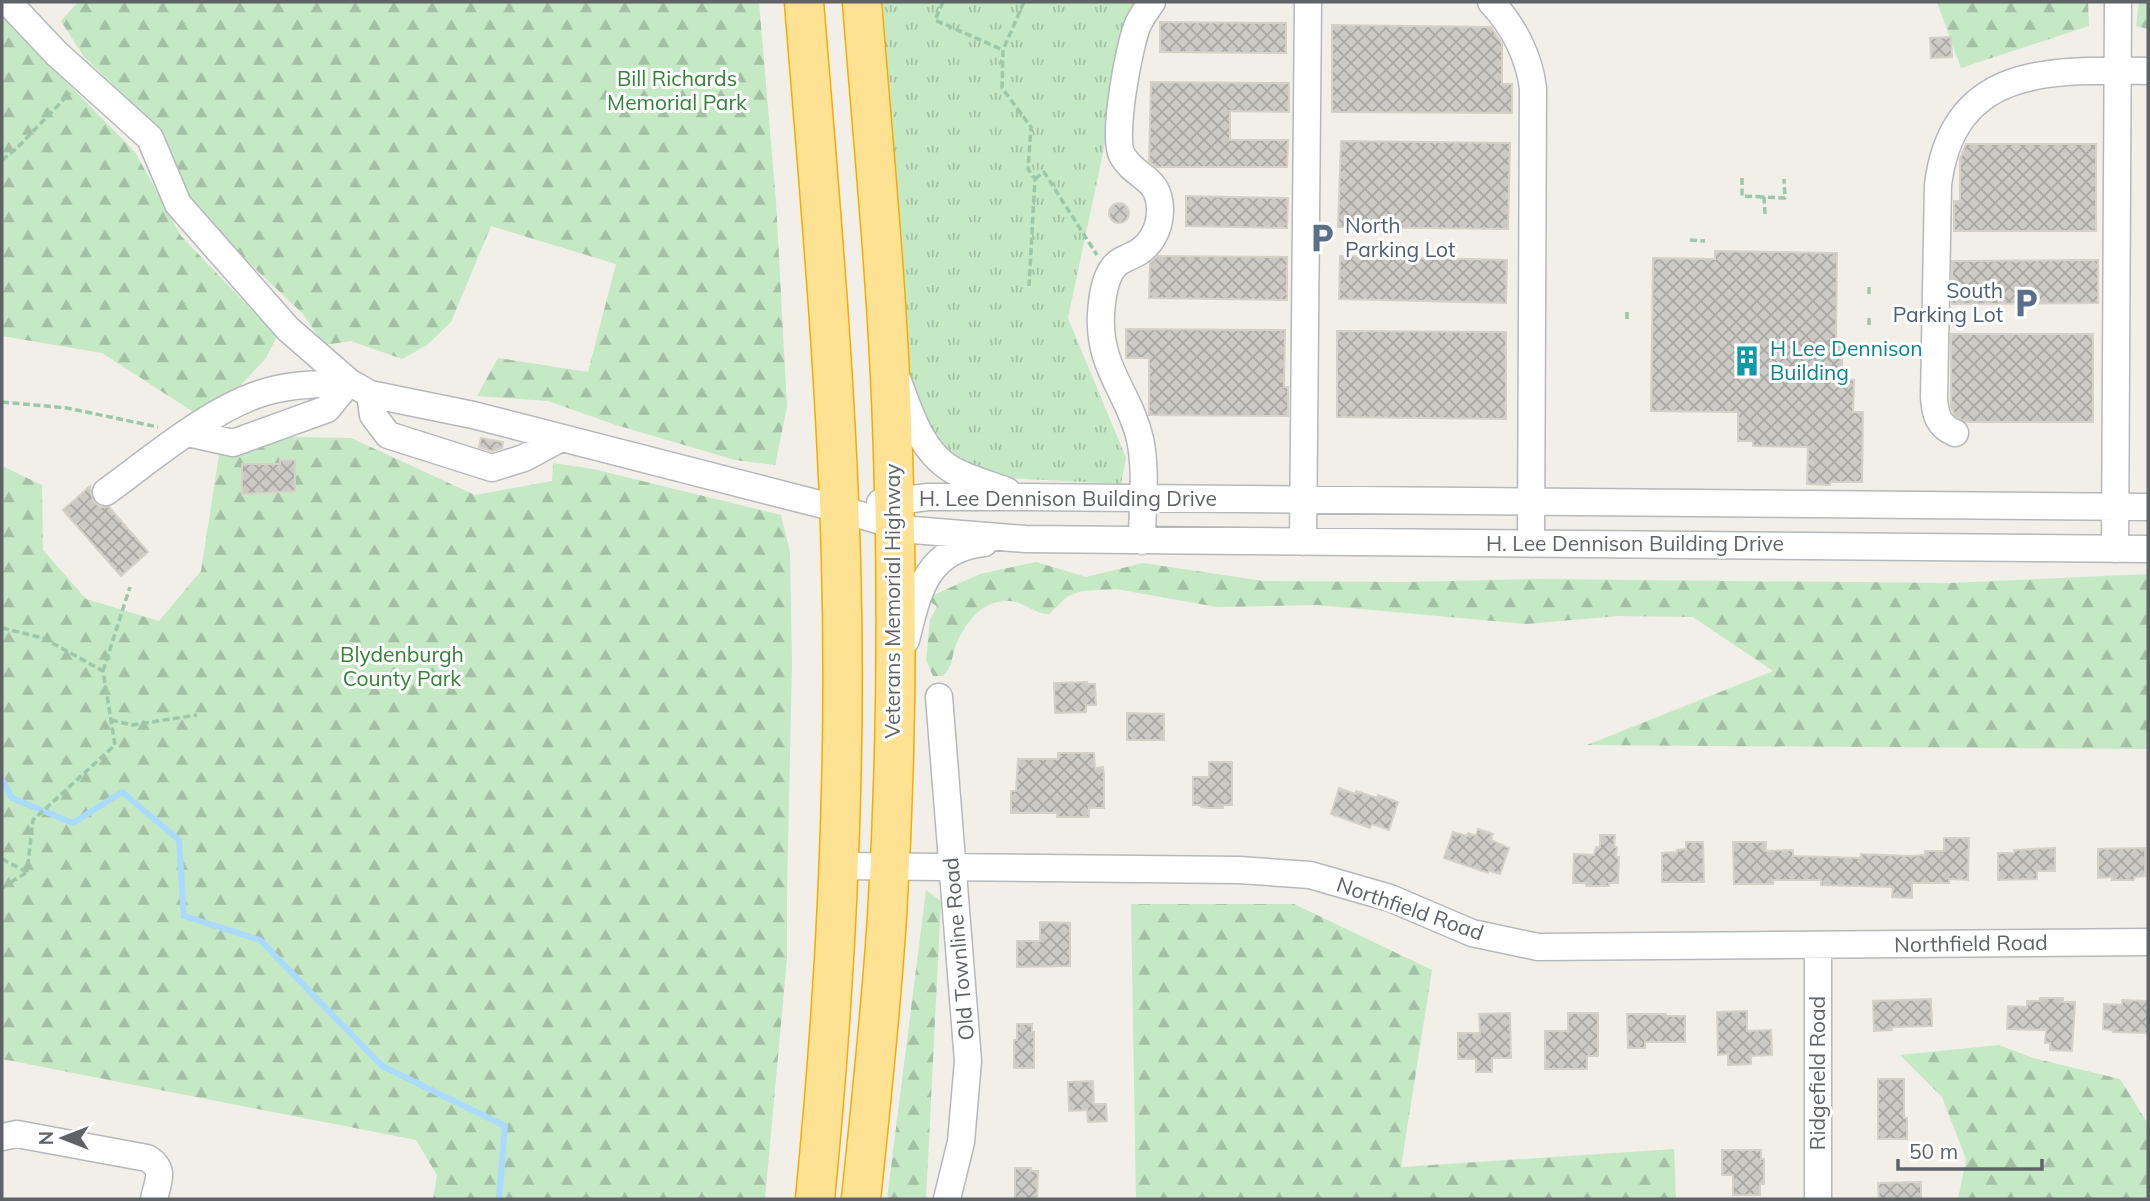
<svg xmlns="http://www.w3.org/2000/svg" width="2150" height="1201" viewBox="0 0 2150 1201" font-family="Mulish,sans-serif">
<defs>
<pattern id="grass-tufts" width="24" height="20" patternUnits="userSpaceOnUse" patternTransform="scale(1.75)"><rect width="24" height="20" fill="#c5e8c5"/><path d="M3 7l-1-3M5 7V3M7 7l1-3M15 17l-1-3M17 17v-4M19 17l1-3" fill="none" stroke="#a3c0a4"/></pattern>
<pattern id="forest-firs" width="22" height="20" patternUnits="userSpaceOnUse" patternTransform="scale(1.75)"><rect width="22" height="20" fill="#c5e8c5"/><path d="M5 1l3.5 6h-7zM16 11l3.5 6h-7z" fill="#a3c0a4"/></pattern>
<pattern id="building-cross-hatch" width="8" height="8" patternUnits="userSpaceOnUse" patternTransform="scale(1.75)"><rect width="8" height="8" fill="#cccac5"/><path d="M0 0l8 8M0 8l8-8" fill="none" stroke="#a9a8a4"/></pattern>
</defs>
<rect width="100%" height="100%" fill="#f1efe8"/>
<path fill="url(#grass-tufts)" d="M878,2H1135L1068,318L1126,458L1121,484L1006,478L955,465L924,434L906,387Z"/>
<path fill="url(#forest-firs)" d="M78,2H759L776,202L787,407L775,465L735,460L616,425L548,401L477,396L498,358L588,372L616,264L491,226L451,322L427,345L402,359L351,341L324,345L303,314L189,206L158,128L84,57L61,21Z
M1937,2H2088L2089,26L1961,68Z
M2139,2H2148V29L2136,26Z
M2,16L135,152L181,236L277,336L266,358L226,401L195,413L102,353L2,336Z
M222,436L351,438L475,495L552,481L553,463L593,469L781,515L790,552L792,663L787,891V958L765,1199H433L437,1175L416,1140L2,1059V466L42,485L43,550L86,599L159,621L201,571Z
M1036,562L1086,577L1143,563L1263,581L1406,582L1533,579L1949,583L2148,574V749L1587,745L1773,671L1693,617L1618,616L1526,624L1317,605L1217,607L1116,589L1082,591L1068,596L1049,614C1034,614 1023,600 1007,601C981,601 965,623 956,645C951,657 953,666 943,676H933L926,660L930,620L937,606L925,599L980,574Z
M926,890L941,901L926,1199H887Z
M1131,904H1294L1432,970L1401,1167L1674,1149L1676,1199H1136Z
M1999,1045L2033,1058L2120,1079L2148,1124V1199H1958L1966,1159L1942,1097L1900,1055Z"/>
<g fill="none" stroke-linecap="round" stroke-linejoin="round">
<path stroke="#aadaff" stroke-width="6" d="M2,780L12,798L73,823L122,792L179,840L184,916L260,940L382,1066L505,1126L499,1199"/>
</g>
<path fill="url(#building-cross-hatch)" stroke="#d6d1c6" stroke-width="2" d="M1160,22L1286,23V53L1160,52Z
M1332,25L1491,27L1502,44V84H1512V113L1332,112Z
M1951,37L1952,57L1931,58L1930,38Z
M1151,82L1289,83V112L1230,111V140H1288L1287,167H1156L1149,161Z
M1341,141L1510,143L1508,229L1338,227Z
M1966,144H2096V231H1954V201H1960V159Z
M1186,196L1288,198L1287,228L1186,226Z
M1109 213a10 10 0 1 1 20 0a10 10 0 1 1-20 0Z
M1715,251L1837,253L1836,343H1842V379L1854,380L1853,412H1863L1862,482H1830V485L1807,484L1808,447L1753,446V441H1738V412L1651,411L1653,258L1715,259Z
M1158,256L1287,257V300L1149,298L1150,263Z
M1340,256L1507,260L1506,303L1339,299Z
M2098,260V303L1952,304V261Z
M1126,329L1285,330L1284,387H1288V416L1149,415V358H1126Z
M1337,331L1506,332V419L1337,417Z
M1951,334H2093V422H1965L1955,415L1951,407Z
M481,438L503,442L502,448L492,451L479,447Z
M280,460H295V491L242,494V464H280Z
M90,486L91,494L94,502L100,507H109L148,552L121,576L63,510Z
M1087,682V684H1095L1096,705H1086V712L1055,713L1054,683Z
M1127,713L1164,714V740H1127Z
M1058,753H1094L1095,768L1103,767L1104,774V808H1089V817H1057V813H1011V791H1016L1018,759H1058Z
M1209,762H1232V805H1223V808H1208L1201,807V805H1193V777H1209Z
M1339,788L1355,794L1356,791L1377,798L1378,795L1398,802L1389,830L1372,824L1370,828L1331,814Z
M1478,829L1493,834L1491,840L1509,848L1500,874L1489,871L1488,873L1444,858L1453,832L1467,836L1468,833L1476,836Z
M1600,835H1615L1614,847H1617L1616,857H1619L1618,883H1609V886H1586V883H1573L1574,854L1594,855L1596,847H1600Z
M1944,838H1969L1968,880L1949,879V883H1912V898L1892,897L1893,887L1821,885V880H1773V884H1734L1733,842H1766V851L1793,850V856L1861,858V854L1910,856L1925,855V851H1944Z
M1686,842H1703L1704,882H1662V853L1677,852V850L1686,849Z
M2055,848V871H2037V879L1998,880V853H2014V850Z
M2145,848V876L2134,877V880H2112V877L2098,878V849Z
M1040,922L1070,923V966L1017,967V941H1040Z
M2040,998H2063V1002H2075L2072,1051L2050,1050V1043H2045L2046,1030L2007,1029L2008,1006L2027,1007V1001H2040Z
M1931,999L1932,1026L1892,1027V1030L1874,1031L1873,1001Z
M2122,1000L2148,1001V1033L2113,1032V1030L2103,1029L2104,1004L2122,1005Z
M1747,1011V1031L1771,1030L1772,1055L1751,1056V1064L1728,1065V1054L1718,1055L1717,1012Z
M1510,1013L1511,1058H1492V1072H1476V1059H1458V1033H1480L1479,1014Z
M1568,1013H1598V1056H1587V1069H1545V1031H1568Z
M1627,1014H1666V1016H1685V1042H1645V1048H1628Z
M1017,1024H1032V1032H1034V1068H1014V1040H1017Z
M1878,1079H1904V1118H1907V1139H1878Z
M1093,1081L1094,1104H1106L1107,1121L1088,1122L1087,1110L1069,1111L1068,1082Z
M1722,1150H1761V1159H1764V1184H1760V1195H1733V1175H1722Z
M1015,1168H1031L1030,1171H1038L1037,1199H1015Z
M1921,1182V1199H1879L1878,1183Z"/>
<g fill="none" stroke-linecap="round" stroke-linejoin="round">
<g stroke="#b5b8bc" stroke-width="29">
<path id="minor" d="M8,2L56,53L150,138L178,204L288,329L349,382L370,394L473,415L839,509L913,530L1025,539L2148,549
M1491,2C1513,25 1529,56 1533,88L1531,544
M898,381C910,413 921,451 951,469C968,479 989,484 1007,491
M370,394L373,415L388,435L492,468L524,458L561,438
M188,433L233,443L327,409L349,382
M1955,433C1938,426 1935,414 1934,397L1938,185C1953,64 2052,70 2148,71
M106,492C150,460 208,411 259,394C288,384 319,384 349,382
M880,503L928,497H1025L2148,507
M1142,541C1142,508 1147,472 1140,439C1129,392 1098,368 1101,314C1102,299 1104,280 1113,268C1118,261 1123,260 1131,256C1150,248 1160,230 1160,210C1160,176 1134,178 1122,155C1112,137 1129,45 1138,24C1142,16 1147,9 1152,2
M1303,542L1308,2
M2115,549L2118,2
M906,640C918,592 926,549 984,543
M939,697L968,1061L961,1142L947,1199
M840,866L1239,870L1310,875L1390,898L1472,933L1538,947L2148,942
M1818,946V1199
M2,1137L17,1134L147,1158C166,1169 158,1181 154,1199"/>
</g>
<g stroke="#f9ab00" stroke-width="41">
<path id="highway" d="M804,2C819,188 836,374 841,561C847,774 836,987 815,1199
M861,1199C871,1105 881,1011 887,917C897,753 898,587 892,423C887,282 873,142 862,2"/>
</g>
<path stroke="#9cc7a9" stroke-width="3.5" stroke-dasharray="7 3.5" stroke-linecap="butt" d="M943,2L935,20L1003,50
M1024,2L1003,50L1002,88L1031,127L1028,169L1035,179L1029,286
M2,160L16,149L70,93
M1742,178V196L1764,197
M1035,179L1044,172L1097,255
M1765,214L1764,197L1785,198L1784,179
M1690,240L1705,241
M1869,287V294
M1627,312V320
M1869,318V326
M2,402L67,408L158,427
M2,628L43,638L103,671L115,745L33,820L27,872
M103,671L130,587
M111,720L132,725L197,715
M2,859L27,872
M2,888L27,872"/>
<use href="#minor" stroke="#fff" stroke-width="26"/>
<use href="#highway" stroke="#fde293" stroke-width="38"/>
</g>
<defs>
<g id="parking-bare" transform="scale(2.415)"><path d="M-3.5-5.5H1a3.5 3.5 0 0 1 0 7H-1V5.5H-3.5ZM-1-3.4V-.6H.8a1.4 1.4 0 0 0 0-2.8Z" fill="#5c6f8a" stroke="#fff" stroke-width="2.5" paint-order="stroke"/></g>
<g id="building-bare" transform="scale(2.415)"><path d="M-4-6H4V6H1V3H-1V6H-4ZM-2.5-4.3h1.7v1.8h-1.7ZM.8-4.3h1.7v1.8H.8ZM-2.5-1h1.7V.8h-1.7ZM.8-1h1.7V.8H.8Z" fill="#0f9aa8" stroke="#fff" stroke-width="2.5" paint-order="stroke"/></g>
</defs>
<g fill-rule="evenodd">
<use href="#parking-bare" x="1322" y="238"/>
<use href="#parking-bare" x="2026" y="303"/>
<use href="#building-bare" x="1747" y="361"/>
</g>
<g text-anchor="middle" stroke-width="6" stroke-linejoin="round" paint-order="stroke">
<g font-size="21" fill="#348238" stroke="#fff">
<text x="677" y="86">Bill Richards<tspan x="677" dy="24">Memorial Park</tspan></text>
<text x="402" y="662">Blydenburgh<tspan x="402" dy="24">County Park</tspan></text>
</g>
<g font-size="21" fill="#4e5e75" stroke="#fff" text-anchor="start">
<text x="1345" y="233">North<tspan x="1345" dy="24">Parking Lot</tspan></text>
<text x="2003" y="298" text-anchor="end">South<tspan x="2003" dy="24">Parking Lot</tspan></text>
</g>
<g font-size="21" fill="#0d838f" stroke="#fff" text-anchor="start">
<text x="1770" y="356">H Lee Dennison<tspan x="1770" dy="24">Building</tspan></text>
</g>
<g font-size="21" fill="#5f6368" stroke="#fff">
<text x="1068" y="506">H. Lee Dennison Building Drive</text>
<text x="1635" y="551">H. Lee Dennison Building Drive</text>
<text transform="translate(893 601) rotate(-90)" y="7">Veterans Memorial Highway</text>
<text transform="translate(1410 909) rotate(19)" y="7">Northfield Road</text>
<text transform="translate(1971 944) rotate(-1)" y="7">Northfield Road</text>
<text transform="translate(959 949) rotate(-95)" y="7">Old Townline Road</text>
<text transform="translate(1818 1073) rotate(-90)" y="7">Ridgefield Road</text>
</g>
</g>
<rect width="2150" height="1201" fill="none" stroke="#5f6368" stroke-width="7"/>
<g transform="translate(63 1138) rotate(270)" stroke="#ffffff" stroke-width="5" paint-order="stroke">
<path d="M0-5L12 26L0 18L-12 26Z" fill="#5f6368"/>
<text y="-10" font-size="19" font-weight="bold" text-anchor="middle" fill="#5f6368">N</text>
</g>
<path d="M1898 1159v10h144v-10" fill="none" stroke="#5f6368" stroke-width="3.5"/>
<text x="1909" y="1159" font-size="21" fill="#5f6368" stroke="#ffffff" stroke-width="5" paint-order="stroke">50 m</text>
</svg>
